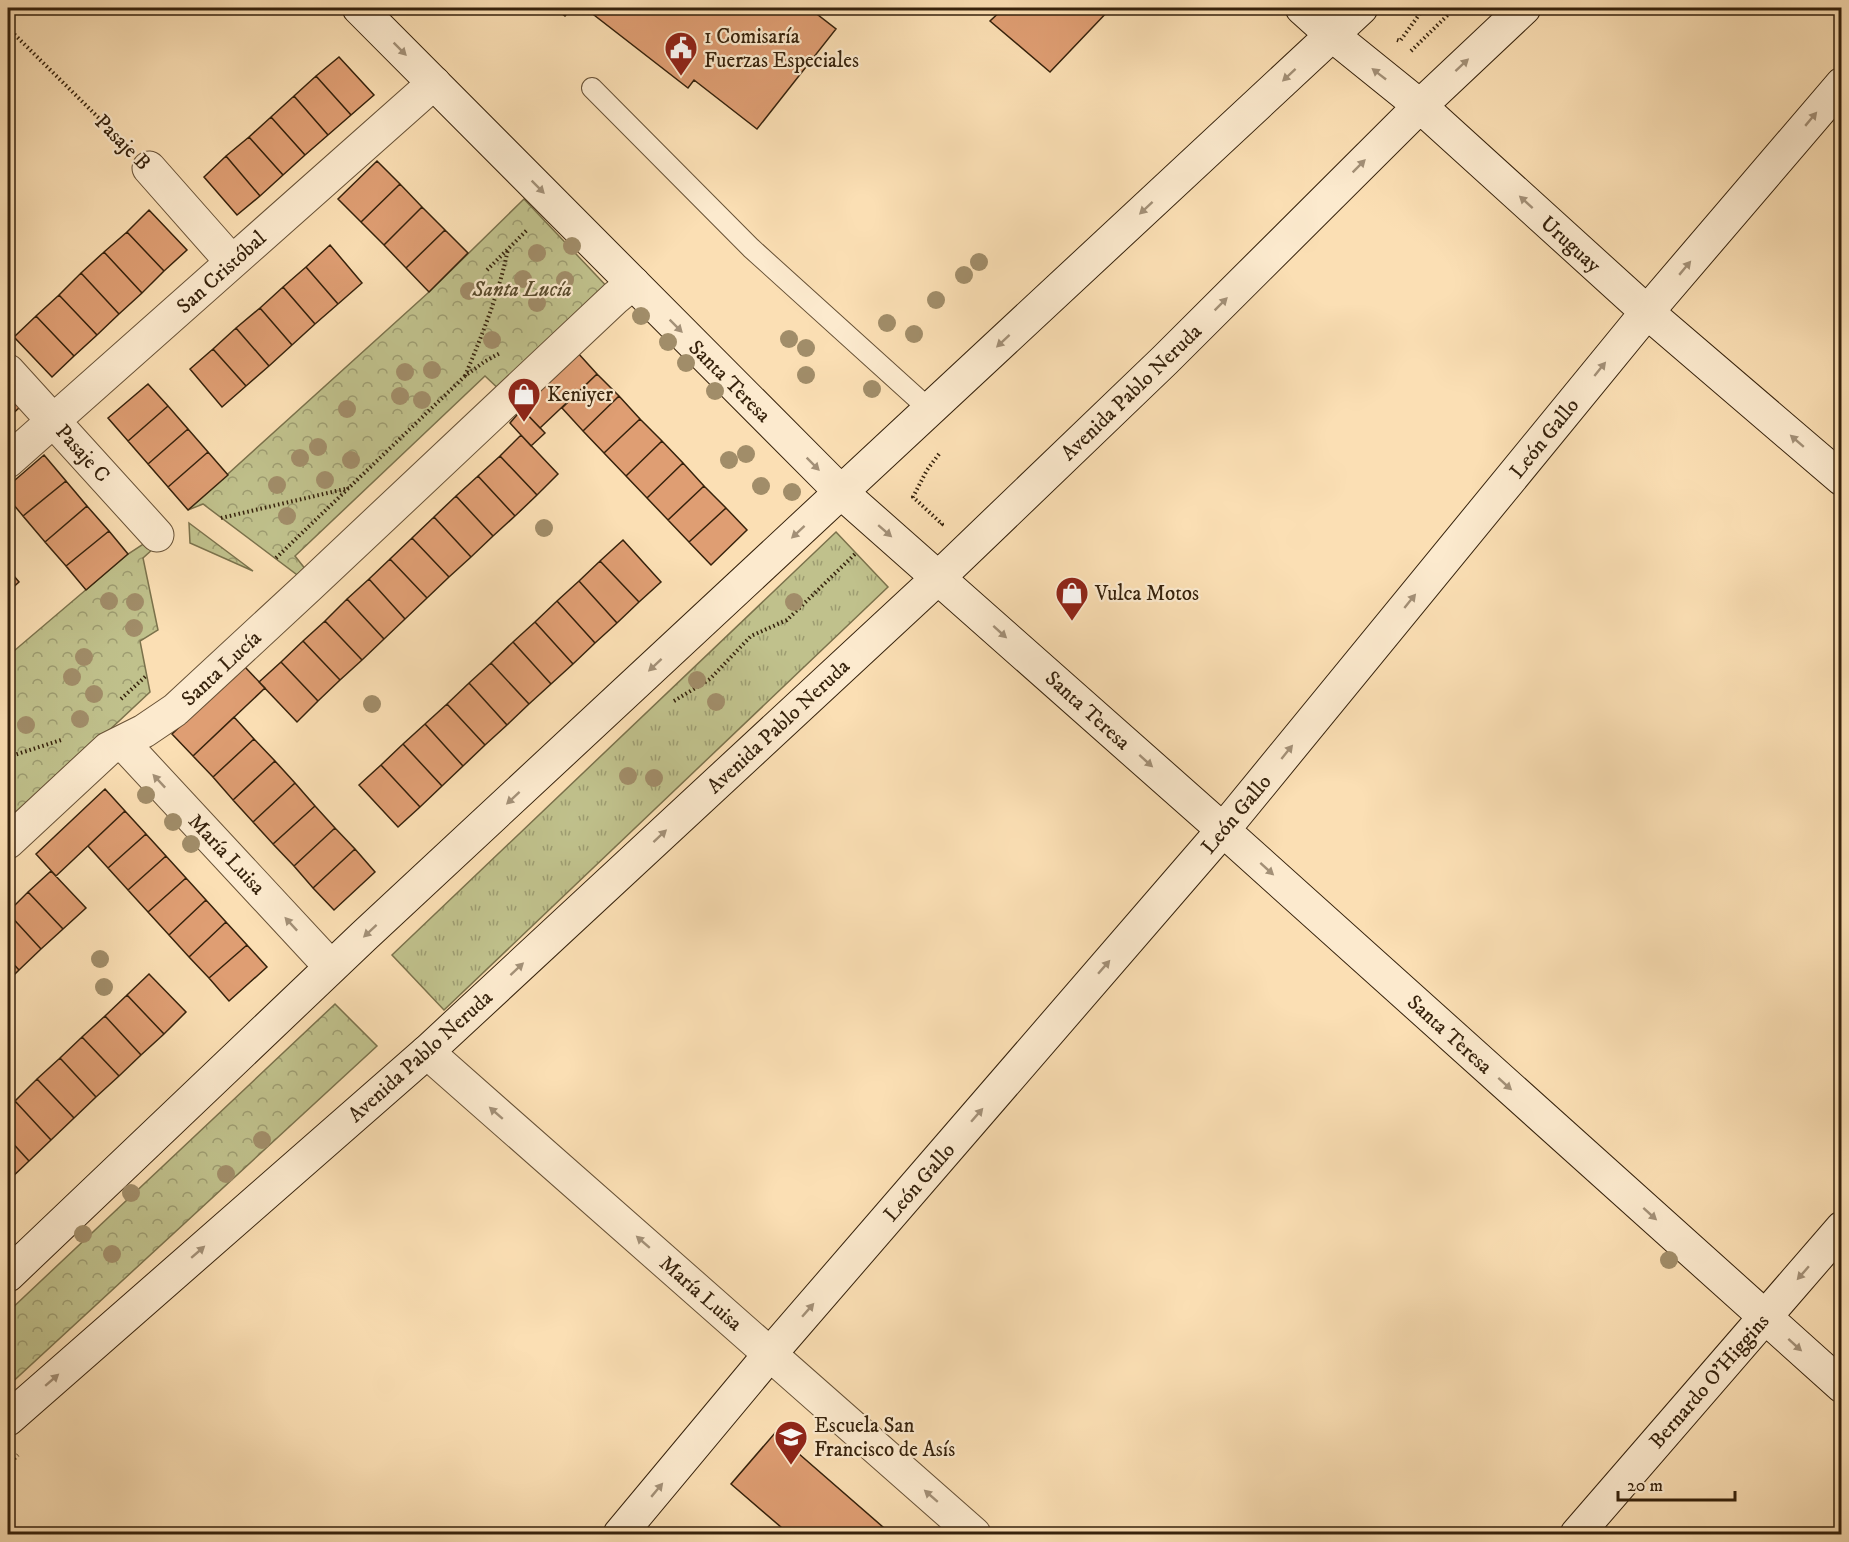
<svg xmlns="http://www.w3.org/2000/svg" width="1849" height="1542" viewBox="0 0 1849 1542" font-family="'IM FELL DW Pica',serif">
<defs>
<pattern id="grass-tufts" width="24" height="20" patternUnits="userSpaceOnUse" patternTransform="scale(1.5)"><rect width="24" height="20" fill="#c0c18c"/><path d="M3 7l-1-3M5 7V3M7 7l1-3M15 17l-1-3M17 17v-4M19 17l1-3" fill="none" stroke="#9d9c71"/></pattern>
<pattern id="park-crowns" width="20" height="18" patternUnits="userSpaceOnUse" patternTransform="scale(1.5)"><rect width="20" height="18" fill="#c0c18c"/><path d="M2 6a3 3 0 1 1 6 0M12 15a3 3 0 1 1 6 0" fill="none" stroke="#9d9c71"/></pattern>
</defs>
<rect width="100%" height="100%" fill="#fbdfb4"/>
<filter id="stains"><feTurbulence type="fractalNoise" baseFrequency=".00333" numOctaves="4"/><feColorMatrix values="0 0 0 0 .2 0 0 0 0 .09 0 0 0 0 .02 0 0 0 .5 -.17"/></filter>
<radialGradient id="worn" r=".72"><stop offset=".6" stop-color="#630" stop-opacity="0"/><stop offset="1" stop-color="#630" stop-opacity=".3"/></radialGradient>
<path fill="url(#grass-tufts)" stroke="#7b724c" stroke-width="1.5" d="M836,532L888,587L444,1010L392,955Z"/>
<path fill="url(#park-crowns)" stroke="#7b724c" stroke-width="1.5" d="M524,199L612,292L503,393L485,376L295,556L310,575L304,580L203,504L188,510L429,292Z
M189,523L253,571L190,543Z
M157,535L165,538L143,558L158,630L140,641L150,692L8,825V656L128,554Z
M335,1004L377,1046L8,1386V1312Z"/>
<path fill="#df9e73" stroke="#36220c" stroke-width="1.5" d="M554,8H572L565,16Z
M585,8H789L792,9L794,8H809L836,29L757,129L694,80L688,88Z
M1004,8H1111L1050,72L990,21Z
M339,57L374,95L351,115L316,76Z
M316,76L351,115L328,135L294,96Z
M294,96L328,135L305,155L271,117Z
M271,117L305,155L283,175L249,137Z
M249,137L283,175L260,196L226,156Z
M226,156L260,196L237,215L204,177Z
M377,161L400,184L361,222L338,199Z
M400,184L422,207L384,245L361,222Z
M422,207L445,230L406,268L384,245Z
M149,210L187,250L164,271L127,232Z
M445,230L468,253L429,292L406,268Z
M127,232L164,271L142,293L104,252Z
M330,245L362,283L338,304L306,267Z
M104,252L142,293L119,314L81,273Z
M306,267L338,304L315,324L283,287Z
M81,273L119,314L97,335L59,295Z
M283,287L315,324L292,345L260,308Z
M59,295L97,335L74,356L36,316Z
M260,308L292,345L269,366L236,328Z
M36,316L74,356L52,377L14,337Z
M236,328L269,366L246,386L213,349Z
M213,349L246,386L222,407L190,369Z
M577,352L597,374L540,428L519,406Z
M597,374L619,396L583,431L562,408Z
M148,384L168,406L128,441L108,418Z
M8,394L20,407L8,418Z
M619,396L640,419L604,453L583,431Z
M168,406L188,429L148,464L128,441Z
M522,409L545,433L531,446L510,423Z
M640,419L662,441L626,476L604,453Z
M188,429L208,452L168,487L148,464Z
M521,435L558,474L537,495L500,456Z
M662,441L683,463L647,498L626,476Z
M208,452L228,475L188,510L168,487Z
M44,455L66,481L23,516L8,498V486Z
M500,456L537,495L515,516L478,476Z
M683,463L704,486L668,520L647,498Z
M478,476L515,516L493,536L456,496Z
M66,481L87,506L45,542L23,516Z
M704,486L726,508L689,542L668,520Z
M456,496L493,536L471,557L434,517Z
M87,506L109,531L66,566L45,542Z
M726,508L747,530L711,565L689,542Z
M434,517L471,557L449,577L412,538Z
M109,531L128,554L86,590L66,566Z
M412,538L449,577L427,598L390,559Z
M623,540L661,582L639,602L600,561Z
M390,559L427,598L405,619L369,579Z
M600,561L639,602L617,623L579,581Z
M8,569L19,582L8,592Z
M369,579L405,619L384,639L347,599Z
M579,581L617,623L595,643L557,601Z
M347,599L384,639L362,660L325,621Z
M557,601L595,643L573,664L535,622Z
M325,621L362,660L340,680L303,641Z
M535,622L573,664L551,684L513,642Z
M303,641L340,680L318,701L281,662Z
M513,642L551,684L529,704L491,663Z
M281,662L318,701L297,722L259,682Z
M491,663L529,704L507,725L469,683Z
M244,666L265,688L193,756L172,734Z
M469,683L507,725L485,745L447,704Z
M447,704L485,745L463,766L425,724Z
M234,717L254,739L213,777L193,756Z
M425,724L463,766L442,786L403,744Z
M254,739L275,761L233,800L213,777Z
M403,744L442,786L420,807L381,765Z
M275,761L295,783L253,822L233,800Z
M381,765L420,807L398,827L359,785Z
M295,783L315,806L273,844L253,822Z
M105,789L125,811L56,876L36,854Z
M315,806L335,828L294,866L273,844Z
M125,811L146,834L108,868L88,846Z
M335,828L355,849L313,888L294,866Z
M146,834L166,856L128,890L108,868Z
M355,849L375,872L334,910L313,888Z
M166,856L186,878L148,912L128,890Z
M51,871L86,908L63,929L28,892Z
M186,878L206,900L169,935L148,912Z
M28,892L63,929L41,949L8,913V912Z
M206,900L226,922L189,957L169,935Z
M8,913L41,949L19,970L8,958Z
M226,922L247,945L209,978L189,957Z
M247,945L267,967L229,1001L209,978Z
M8,958L19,970L8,981Z
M149,974L186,1012L164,1034L127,995Z
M127,995L164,1034L141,1055L105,1016Z
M105,1016L141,1055L119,1076L82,1037Z
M82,1037L119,1076L96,1097L60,1058Z
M60,1058L96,1097L74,1118L37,1079Z
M37,1079L74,1118L51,1140L15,1101Z
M15,1101L51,1140L29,1161L8,1138V1108Z
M8,1138L29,1161L8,1181Z
M775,1433L891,1534H789L731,1484Z"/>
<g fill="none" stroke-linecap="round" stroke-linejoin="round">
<g stroke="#675136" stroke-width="22">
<path id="lane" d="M592,88L751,248L929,409"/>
</g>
<g stroke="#675136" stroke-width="35">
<path id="street" d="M149,168L232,262
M8,371L157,535
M8,461L434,83
M122,742L331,967
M8,842L108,749L144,731L175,710L309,586L615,298L633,283
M427,1052L974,1534"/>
</g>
<g stroke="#36220c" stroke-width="35">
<path id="secondary" d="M359,8L841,492L1223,830L1842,1386
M1302,8L1332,35L1420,106L1647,312L1842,479
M8,1275L364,936L1361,8
M8,1419L427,1052L938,578L1165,360L1420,106L1524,8
M620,1534L770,1354L1223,830L1647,312L1842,84
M1577,1534L1842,1228"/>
</g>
<path stroke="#36220c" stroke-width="4" stroke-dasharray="1.5 3" stroke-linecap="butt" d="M8,28L123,142
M1397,40L1400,41L1424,8
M1411,51L1455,8
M487,270L528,229
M465,376C482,335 499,294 508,249
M939,454L927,470L913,497L942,524L941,525
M221,518L349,488
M276,558L465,376L484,362L500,353
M121,699L147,675
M674,701L710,679L751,636L787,620L855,554
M8,757L61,740
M8,1465L18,1455"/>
<use href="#lane" stroke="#fceace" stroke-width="20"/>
<use href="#street" stroke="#fceace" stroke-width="33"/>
<use href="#secondary" stroke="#fceace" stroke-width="33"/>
</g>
<g fill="#a18d69">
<circle cx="572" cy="246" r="9"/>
<circle cx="537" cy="253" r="9"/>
<circle cx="979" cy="262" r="9"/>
<circle cx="964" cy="275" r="9"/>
<circle cx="523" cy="279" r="9"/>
<circle cx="565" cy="280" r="9"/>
<circle cx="469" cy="291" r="9"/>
<circle cx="936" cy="300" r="9"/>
<circle cx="537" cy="303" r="9"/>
<circle cx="641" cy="316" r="9"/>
<circle cx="887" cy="323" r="9"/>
<circle cx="914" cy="334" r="9"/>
<circle cx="789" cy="339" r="9"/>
<circle cx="492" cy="340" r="9"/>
<circle cx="668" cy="342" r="9"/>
<circle cx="806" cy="348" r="9"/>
<circle cx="686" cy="363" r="9"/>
<circle cx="432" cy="370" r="9"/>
<circle cx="405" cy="372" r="9"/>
<circle cx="806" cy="375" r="9"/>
<circle cx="872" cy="389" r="9"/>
<circle cx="715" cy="391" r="9"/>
<circle cx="400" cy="396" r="9"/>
<circle cx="422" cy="400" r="9"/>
<circle cx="347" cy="409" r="9"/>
<circle cx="318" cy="447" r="9"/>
<circle cx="746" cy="454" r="9"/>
<circle cx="300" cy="458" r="9"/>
<circle cx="351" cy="460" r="9"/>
<circle cx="729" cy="460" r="9"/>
<circle cx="325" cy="480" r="9"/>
<circle cx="277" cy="485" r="9"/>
<circle cx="761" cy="486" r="9"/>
<circle cx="792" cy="492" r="9"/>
<circle cx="287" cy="516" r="9"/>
<circle cx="544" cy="528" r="9"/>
<circle cx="109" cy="601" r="9"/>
<circle cx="135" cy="602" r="9"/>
<circle cx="794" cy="602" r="9"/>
<circle cx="134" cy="628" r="9"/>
<circle cx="84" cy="657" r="9"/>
<circle cx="72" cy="677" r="9"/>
<circle cx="697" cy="680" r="9"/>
<circle cx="94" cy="694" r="9"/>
<circle cx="716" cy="702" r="9"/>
<circle cx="372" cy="704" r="9"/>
<circle cx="80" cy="719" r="9"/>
<circle cx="26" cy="725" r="9"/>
<circle cx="628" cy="776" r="9"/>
<circle cx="654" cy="778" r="9"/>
<circle cx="146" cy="795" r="9"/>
<circle cx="173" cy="822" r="9"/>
<circle cx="191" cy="844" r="9"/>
<circle cx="100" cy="959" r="9"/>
<circle cx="104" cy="987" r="9"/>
<circle cx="262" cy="1140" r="9"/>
<circle cx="226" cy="1174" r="9"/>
<circle cx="131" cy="1193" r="9"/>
<circle cx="83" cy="1234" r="9"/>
<circle cx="112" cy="1254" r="9"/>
<circle cx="1669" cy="1260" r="9"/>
</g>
<defs><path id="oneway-solid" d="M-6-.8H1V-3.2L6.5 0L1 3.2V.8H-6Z" transform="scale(1.5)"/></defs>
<g fill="#a39077">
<use href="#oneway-solid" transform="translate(400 49) rotate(45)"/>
<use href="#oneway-solid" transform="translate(1462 65) rotate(-43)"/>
<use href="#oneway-solid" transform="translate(1379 74) rotate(-142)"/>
<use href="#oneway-solid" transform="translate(1289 75) rotate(137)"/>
<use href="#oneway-solid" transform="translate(1811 119) rotate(-50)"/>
<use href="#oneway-solid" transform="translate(1359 166) rotate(-45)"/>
<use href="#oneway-solid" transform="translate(538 187) rotate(45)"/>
<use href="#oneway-solid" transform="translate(1526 202) rotate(-138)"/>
<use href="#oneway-solid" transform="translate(1146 208) rotate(137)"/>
<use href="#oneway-solid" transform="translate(1685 268) rotate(-50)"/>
<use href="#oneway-solid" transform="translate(1221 304) rotate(-45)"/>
<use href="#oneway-solid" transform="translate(676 326) rotate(45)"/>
<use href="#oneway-solid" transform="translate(1003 341) rotate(137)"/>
<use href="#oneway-solid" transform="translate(1600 369) rotate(-51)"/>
<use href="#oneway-solid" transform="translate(1797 441) rotate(-139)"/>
<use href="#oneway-solid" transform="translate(813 464) rotate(45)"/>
<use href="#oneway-solid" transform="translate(885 531) rotate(41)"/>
<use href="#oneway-solid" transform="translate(798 532) rotate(137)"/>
<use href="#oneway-solid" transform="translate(1410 601) rotate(-51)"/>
<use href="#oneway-solid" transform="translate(1000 632) rotate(42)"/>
<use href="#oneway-solid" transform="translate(655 665) rotate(137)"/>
<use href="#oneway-solid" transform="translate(1287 752) rotate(-51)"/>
<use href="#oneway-solid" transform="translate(1146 761) rotate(42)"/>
<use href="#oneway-solid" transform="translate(159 781) rotate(-133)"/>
<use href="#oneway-solid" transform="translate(513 798) rotate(137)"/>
<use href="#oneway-solid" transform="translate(660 836) rotate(-43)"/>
<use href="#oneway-solid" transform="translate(1267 869) rotate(42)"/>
<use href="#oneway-solid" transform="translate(291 924) rotate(-133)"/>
<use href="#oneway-solid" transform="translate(370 931) rotate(137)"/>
<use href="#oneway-solid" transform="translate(1104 967) rotate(-49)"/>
<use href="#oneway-solid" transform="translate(517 969) rotate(-43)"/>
<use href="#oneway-solid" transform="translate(1505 1084) rotate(42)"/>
<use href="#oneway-solid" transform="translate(496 1113) rotate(-139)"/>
<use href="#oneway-solid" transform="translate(977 1115) rotate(-49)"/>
<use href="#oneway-solid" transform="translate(1650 1214) rotate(42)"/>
<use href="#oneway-solid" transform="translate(643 1242) rotate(-139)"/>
<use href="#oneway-solid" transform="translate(198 1252) rotate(-41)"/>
<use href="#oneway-solid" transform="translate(1803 1273) rotate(131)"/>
<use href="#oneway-solid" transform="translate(808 1310) rotate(-49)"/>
<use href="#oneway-solid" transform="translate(1795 1345) rotate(42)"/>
<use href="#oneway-solid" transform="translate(52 1380) rotate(-41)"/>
<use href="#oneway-solid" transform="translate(657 1490) rotate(-50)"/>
<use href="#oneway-solid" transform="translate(931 1496) rotate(-139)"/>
</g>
<defs>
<g id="civic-pin" transform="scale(1.725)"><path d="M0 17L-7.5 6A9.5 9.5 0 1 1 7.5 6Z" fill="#8f2418" stroke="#fceace"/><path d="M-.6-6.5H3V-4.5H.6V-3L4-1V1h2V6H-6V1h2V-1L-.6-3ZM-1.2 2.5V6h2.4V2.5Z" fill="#fff"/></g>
<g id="shop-pin" transform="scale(1.725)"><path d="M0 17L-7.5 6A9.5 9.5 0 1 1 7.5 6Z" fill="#8f2418" stroke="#fceace"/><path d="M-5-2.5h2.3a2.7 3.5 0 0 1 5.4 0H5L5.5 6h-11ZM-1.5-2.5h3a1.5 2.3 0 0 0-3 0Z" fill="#fff"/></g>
<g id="school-pin" transform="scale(1.725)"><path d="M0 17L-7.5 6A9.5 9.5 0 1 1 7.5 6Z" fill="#8f2418" stroke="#fceace"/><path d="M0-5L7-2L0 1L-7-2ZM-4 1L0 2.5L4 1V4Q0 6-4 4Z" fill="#fff"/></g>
</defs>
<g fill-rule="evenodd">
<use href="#civic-pin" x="681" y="48"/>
<use href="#shop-pin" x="524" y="394"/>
<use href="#shop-pin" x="1072" y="593"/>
<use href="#school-pin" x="791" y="1437"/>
</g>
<g text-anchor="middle" stroke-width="4.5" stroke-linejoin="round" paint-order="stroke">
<g font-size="21" fill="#36220c" stroke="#fceace" text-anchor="start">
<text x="704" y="43">1 Comisaría<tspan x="704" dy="24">Fuerzas Especiales</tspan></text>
<text x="547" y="401">Keniyer</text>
<text x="1095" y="600">Vulca Motos</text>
<text x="814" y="1432">Escuela San<tspan x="814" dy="24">Francisco de Asís</tspan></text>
</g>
<g font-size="21" fill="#36220c" stroke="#fceace">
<text transform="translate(123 142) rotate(45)" y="7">Pasaje B</text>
<text transform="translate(1571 244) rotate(42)" y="7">Uruguay</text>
<text transform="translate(221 272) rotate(-42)" y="7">San Cristóbal</text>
<text transform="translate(730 381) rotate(45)" y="7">Santa Teresa</text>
<text transform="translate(1131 392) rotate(-44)" y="7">Avenida Pablo Neruda</text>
<text transform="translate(1544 438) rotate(-51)" y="7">León Gallo</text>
<text transform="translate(83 453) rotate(48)" y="7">Pasaje C</text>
<text transform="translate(221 668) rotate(-43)" y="7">Santa Lucía</text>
<text transform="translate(1088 710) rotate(42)" y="7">Santa Teresa</text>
<text transform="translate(778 726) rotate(-43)" y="7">Avenida Pablo Neruda</text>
<text transform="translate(1236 814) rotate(-50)" y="7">León Gallo</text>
<text transform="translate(227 854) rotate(47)" y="7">María Luisa</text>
<text transform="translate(1450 1034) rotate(42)" y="7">Santa Teresa</text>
<text transform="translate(420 1056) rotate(-42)" y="7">Avenida Pablo Neruda</text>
<text transform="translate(919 1182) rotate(-49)" y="7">León Gallo</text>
<text transform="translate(701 1293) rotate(41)" y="7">María Luisa</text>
<text transform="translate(1709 1381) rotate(-49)" y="7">Bernardo O'Higgins</text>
</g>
<g font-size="21" font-style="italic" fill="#584a2c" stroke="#fceace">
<text x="522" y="296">Santa Lucía</text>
</g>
</g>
<rect width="1849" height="1542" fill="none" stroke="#fbdfb4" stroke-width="30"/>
<rect x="9" y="9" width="1831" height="1524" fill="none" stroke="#36220c" stroke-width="3"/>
<rect x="15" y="15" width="1819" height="1512" fill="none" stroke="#36220c" stroke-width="1.5"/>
<path d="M1618 1491v9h117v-9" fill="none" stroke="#36220c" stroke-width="3"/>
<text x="1627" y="1491" font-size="18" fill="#36220c" stroke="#fceace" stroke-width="4.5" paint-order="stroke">20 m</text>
<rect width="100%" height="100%" filter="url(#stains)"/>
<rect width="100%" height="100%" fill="url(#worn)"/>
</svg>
